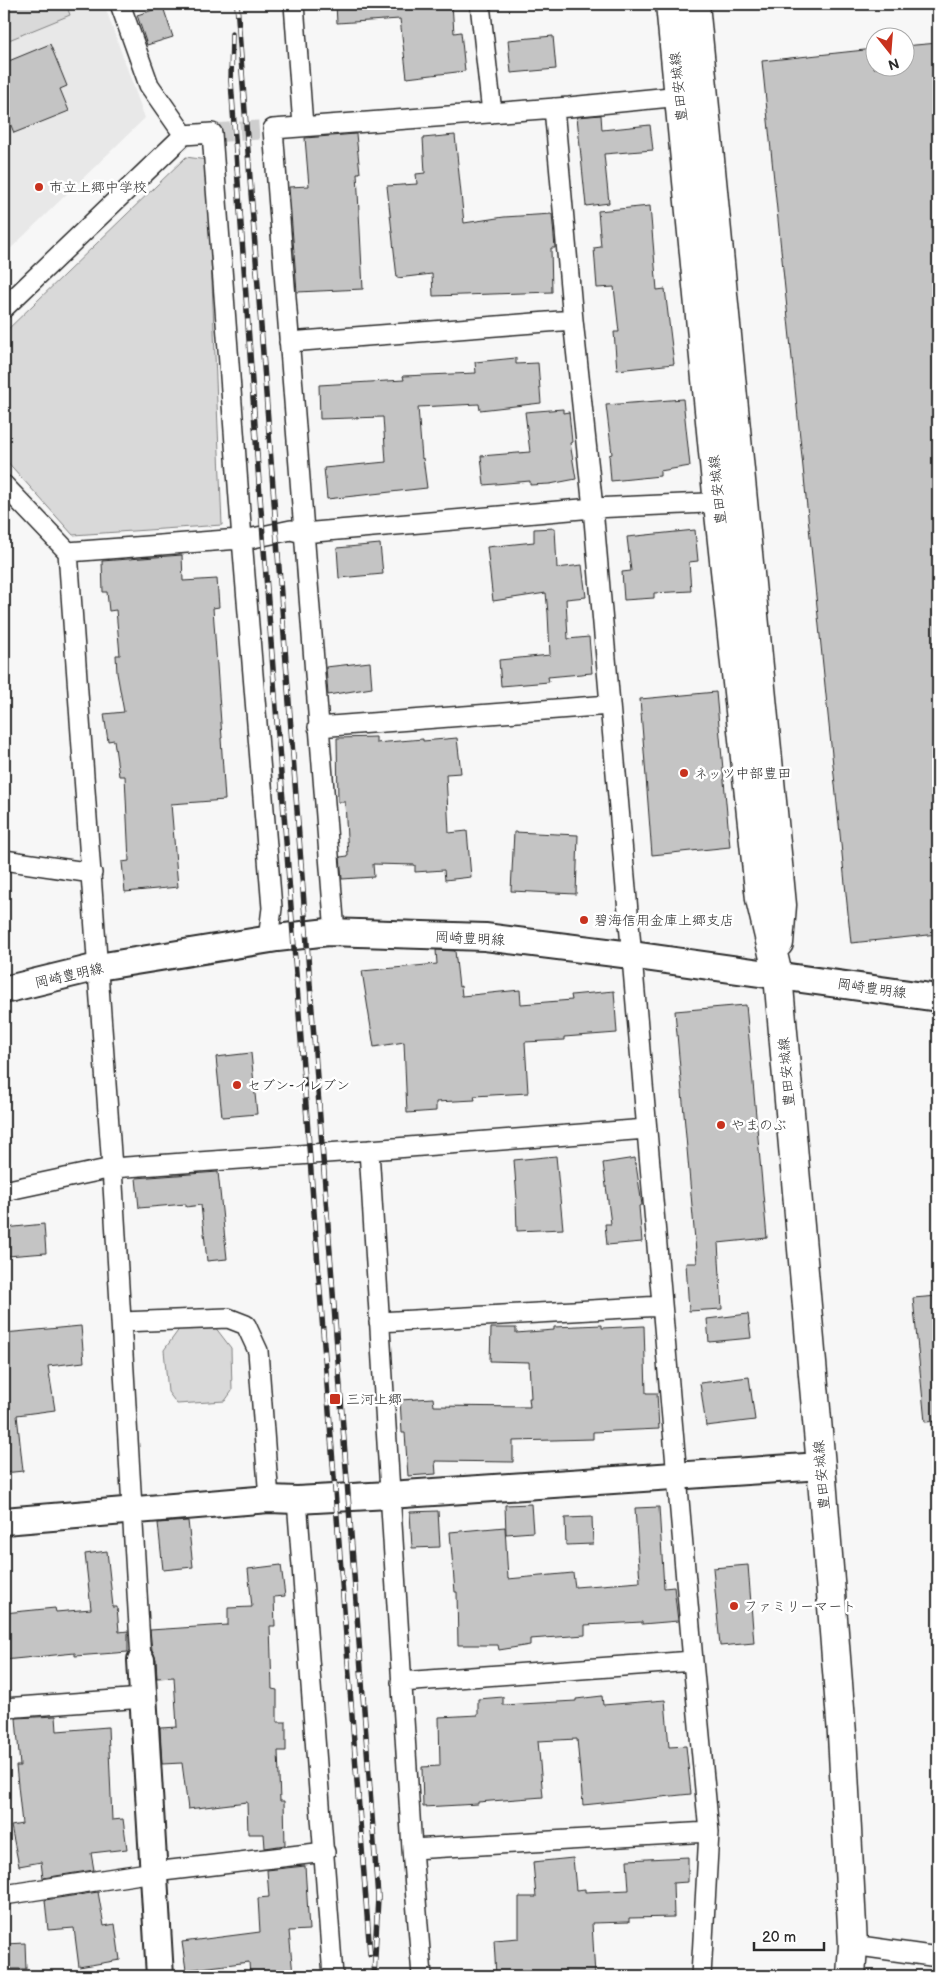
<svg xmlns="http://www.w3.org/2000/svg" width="942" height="1980" viewBox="0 0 942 1980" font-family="'Balsamiq Sans','Klee One',sans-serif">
<rect width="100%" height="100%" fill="#f7f7f7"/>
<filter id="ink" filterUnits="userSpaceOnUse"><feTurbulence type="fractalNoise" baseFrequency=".02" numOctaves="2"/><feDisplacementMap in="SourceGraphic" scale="10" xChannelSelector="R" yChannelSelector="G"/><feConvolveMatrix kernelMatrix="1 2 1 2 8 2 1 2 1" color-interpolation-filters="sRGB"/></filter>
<g filter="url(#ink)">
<path fill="#e8e8e8" d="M4,4H104L145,118L4,255Z"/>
<path fill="#d9d9d9" stroke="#828282" d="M4,4H66L70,15L4,42Z
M186,157L207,160L222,525L73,535L4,458V333Z
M215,1327L231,1348L232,1391L225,1401L177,1404L168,1392L164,1350L180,1328Z"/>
<path fill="#c4c4c4" stroke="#2b2b2b" d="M336,4H452L454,33L461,32L465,71L407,78L400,19L337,23Z
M163,7L173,37L147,45L137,15Z
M553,36L556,69L511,73L508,40Z
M938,43V934L851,943L762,61L874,49V68H904V46Z
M50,44L67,86L60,89L69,111L14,133L4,108V63Z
M601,115L602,130L650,125L653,150L604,154L609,203L586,206L577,117Z
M356,134L360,173H357L363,289L297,292L289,187L309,186L305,138Z
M455,135L464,223L504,217L552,214L555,248H551L552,292L433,296L432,274L397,278L387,186L417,184L416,174L425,173L423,138Z
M650,206L657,290L665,289L674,364L617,370L614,332H619L614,287L597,288L594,248L601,247L598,211Z
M516,358V364L538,363L541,403L480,410L479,404L418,407L422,459L423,458L427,488L327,499L324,468L386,462L383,417L320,419L319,385L404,380L403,376L476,373L475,362Z
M683,399L690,466L660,471V476L611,481L609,455L612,454L606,405Z
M563,409V413L569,412L572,442L570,443L576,479L550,484L530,485V481L484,485L481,456L530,452L525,412Z
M555,528L557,568L582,565L586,597L566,599L568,639L589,637L592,673L548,677L549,682L501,686L499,660L550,655L548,613L546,593L493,601L487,547L534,542V529Z
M695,530L698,561L689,562L691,591L654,593V598L624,600L622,572L631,571L627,537Z
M380,544L383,574L339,578L337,548Z
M182,555L183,581L217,579L219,607L213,608L222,738H221L225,800L171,804L178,887L125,892L122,862L129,861L125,776H119L114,740L108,741L104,714L124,712L117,673L116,655H120L116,610L109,611L107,592H103L102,561Z
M370,662L372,688L328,695L326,667Z
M716,692L730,847L652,855L640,699Z
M376,737V743L423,739V741L457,738L461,773L446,774L449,833L467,831L471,877L445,880L444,870L415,872V865L373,864L374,877L342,879L340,857L348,856L345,802H338L337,738Z
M514,832L578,835L576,894L511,891Z
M436,950L455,951L459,987L461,986L462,996L520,990L521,1004L572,1000L571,995L614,991L617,1033L564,1037V1040L525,1042L528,1093L474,1096L475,1100L436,1102V1111L407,1113L404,1042L374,1047L362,971L437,964Z
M746,1005L767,1238L718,1243L722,1309L689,1311L686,1263H697L675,1011Z
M251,1053L257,1114L222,1117L216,1057Z
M556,1156L563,1229L517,1231L516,1199H517L514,1160Z
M635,1158L642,1205L639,1206L642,1242L607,1245L605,1224H611L603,1163Z
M218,1172L227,1259L207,1261L201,1205L186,1207V1204L139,1208L136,1178Z
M44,1224L46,1253L7,1256L5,1228Z
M938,1296V1421L925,1422L913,1298Z
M748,1314L751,1338L709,1342L707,1319Z
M602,1325V1328L644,1326L646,1393H657L659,1429L593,1432V1439L513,1441V1462L435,1461L436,1474L408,1476L405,1433H402L400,1400L433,1398L434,1406L530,1407L529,1398H531L529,1362L490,1361L491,1328H516V1333L554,1330V1327Z
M81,1326L84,1362L48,1366L55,1410L17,1415L23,1471L4,1473V1333Z
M749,1377L755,1420L706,1426L700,1383Z
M531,1504L533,1532L506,1534L505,1505Z
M659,1507L664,1588L674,1587L678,1621L642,1624V1622L585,1625V1635L530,1639V1645L499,1650L498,1645H458L457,1592H455L450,1532L505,1527L508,1579L573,1573L575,1587L640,1582L635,1508Z
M438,1511L440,1547L412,1548L410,1512Z
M592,1517L593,1544L566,1545L565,1518Z
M188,1521L193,1567L163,1570L158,1523Z
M107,1551L113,1607H117L119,1632L128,1631V1652L75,1656V1653L4,1660V1613L55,1608L56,1612L91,1609L85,1554Z
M281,1565L285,1596L274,1597L275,1626H270L272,1689L277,1690V1722H286V1751H278L280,1801H284L285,1845L265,1848L264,1834H248L247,1802L188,1809L182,1763L162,1764L160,1728L177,1727L174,1677L157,1678L156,1659L152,1650L150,1630L228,1625V1608L252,1607L248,1569Z
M748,1565L754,1643L720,1646L713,1568Z
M602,1696L603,1705L665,1700L669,1747L686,1746L691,1794L583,1805L577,1739L538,1741L543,1797L478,1802V1804L423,1807L422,1767L440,1766L439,1717L478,1715V1699L503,1697V1705L576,1701V1699Z
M56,1716L57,1731L108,1727L112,1820L123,1819L127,1849L91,1853L94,1870L43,1878L41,1862L19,1866L11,1826L22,1824L16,1766H20L16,1718Z
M688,1857V1882L673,1883L674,1917L629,1918V1922L592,1923L595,1976H496L494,1940L519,1938V1897H536L533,1862L573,1858L576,1890L585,1889V1892L629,1890L627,1860Z
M305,1866L309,1930L289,1931L293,1975L250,1976L249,1962L186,1970L182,1942L260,1932L258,1898L269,1897L267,1870Z
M98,1892L104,1926L115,1924L120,1960L79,1967L74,1928L48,1930L45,1900Z
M25,1943L26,1969H4V1944Z"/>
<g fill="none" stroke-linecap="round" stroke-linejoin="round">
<path stroke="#cecece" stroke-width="19" stroke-dasharray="19 9" stroke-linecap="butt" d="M212,133L273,129"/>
<g stroke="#2b2b2b" stroke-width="22">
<path id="street" d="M120,4L149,85L184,135
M294,4L303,126
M480,4L492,113
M554,108L573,320L593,508L693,1661L709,1832L701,1976
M4,308L184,135L212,133L242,539L272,908L268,940
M289,342L573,320
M4,485L68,552L112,1168L141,1660
M68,552L253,538L291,530L303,533L593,508L729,502
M318,727L610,705
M4,860L92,873
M335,933L273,129L569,107L691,95
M4,1191L112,1168L369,1150
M121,1322L228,1318L246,1325L258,1351L269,1499
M379,1322L662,1306
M297,1500L333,1976
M401,1682L693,1661
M4,1708L143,1698
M412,1849L709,1832
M4,1895L154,1872L325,1852
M853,1945L938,1957
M422,1976L412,1849L369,1150L647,1129"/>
</g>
<g stroke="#2b2b2b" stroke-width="30">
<path id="secondary" d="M4,990L98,967L277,938L328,932L485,937L631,955L938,998
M4,1521L269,1499L297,1500L389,1495L821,1466
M141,1660L160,1976"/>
</g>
<g stroke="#2b2b2b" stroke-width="31">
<path id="primary" d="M670,4L718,504L760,899L778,975L821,1466L842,1734L853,1945L851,1976
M695,4L782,905L779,943"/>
</g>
<use href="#street" stroke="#fff" stroke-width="19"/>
<use href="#secondary" stroke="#fff" stroke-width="26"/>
<use href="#primary" stroke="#fff" stroke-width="28"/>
<g stroke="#2b2b2b" stroke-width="5.5">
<path id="rail" d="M237,4L378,1897L374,1976
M232,34L231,81L259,483L370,1954"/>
</g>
<use href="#rail" stroke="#fff" stroke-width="4" stroke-dasharray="11" stroke-linecap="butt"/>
</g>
</g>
<g fill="#c8321e" stroke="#fff" stroke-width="2">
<circle cx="39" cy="187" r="5"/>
<circle cx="684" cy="773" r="5"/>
<circle cx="584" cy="920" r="5"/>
<circle cx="237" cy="1085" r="5"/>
<circle cx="721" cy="1125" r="5"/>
<rect x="329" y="1393" width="12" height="12" rx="2.5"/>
<circle cx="734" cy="1606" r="5"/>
</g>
<g text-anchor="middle" stroke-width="5" stroke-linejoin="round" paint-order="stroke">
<g font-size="14" fill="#2b2b2b" stroke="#fff">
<text transform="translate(678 87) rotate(-96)" y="5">豊田安城線</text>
<text transform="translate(717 490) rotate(-96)" y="5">豊田安城線</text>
<text transform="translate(470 938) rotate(3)" y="5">岡崎豊明線</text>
<text transform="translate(69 975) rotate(-13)" y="5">岡崎豊明線</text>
<text transform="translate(872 988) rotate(8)" y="5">岡崎豊明線</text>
<text transform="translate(786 1072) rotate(-95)" y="5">豊田安城線</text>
<text transform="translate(821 1475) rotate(-95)" y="5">豊田安城線</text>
</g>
<g font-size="14" fill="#2b2b2b" stroke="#fff" text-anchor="start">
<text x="49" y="192">市立上郷中学校</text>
<text x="694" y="778">ネッツ中部豊田</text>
<text x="594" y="925">碧海信用金庫上郷支店</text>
<text x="247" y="1090">セブン-イレブン</text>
<text x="731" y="1130">やまのぶ</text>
<text x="346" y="1404">三河上郷</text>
<text x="744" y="1611">ファミリーマート</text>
</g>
</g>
<rect width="942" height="1980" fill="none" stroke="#fff" stroke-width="20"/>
<rect x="10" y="10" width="922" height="1960" fill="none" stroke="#2b2b2b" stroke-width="2" filter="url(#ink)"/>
<g transform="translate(890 52) rotate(163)"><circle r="24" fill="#ffffff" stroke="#aaaaaa"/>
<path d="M0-4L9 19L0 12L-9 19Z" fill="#c8321e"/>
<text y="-8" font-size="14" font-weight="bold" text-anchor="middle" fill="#2b2b2b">N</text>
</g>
<path d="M754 1942v8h70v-8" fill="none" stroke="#2b2b2b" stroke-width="2.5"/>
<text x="762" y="1942" font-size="15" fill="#2b2b2b" stroke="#ffffff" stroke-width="4" paint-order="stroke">20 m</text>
</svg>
